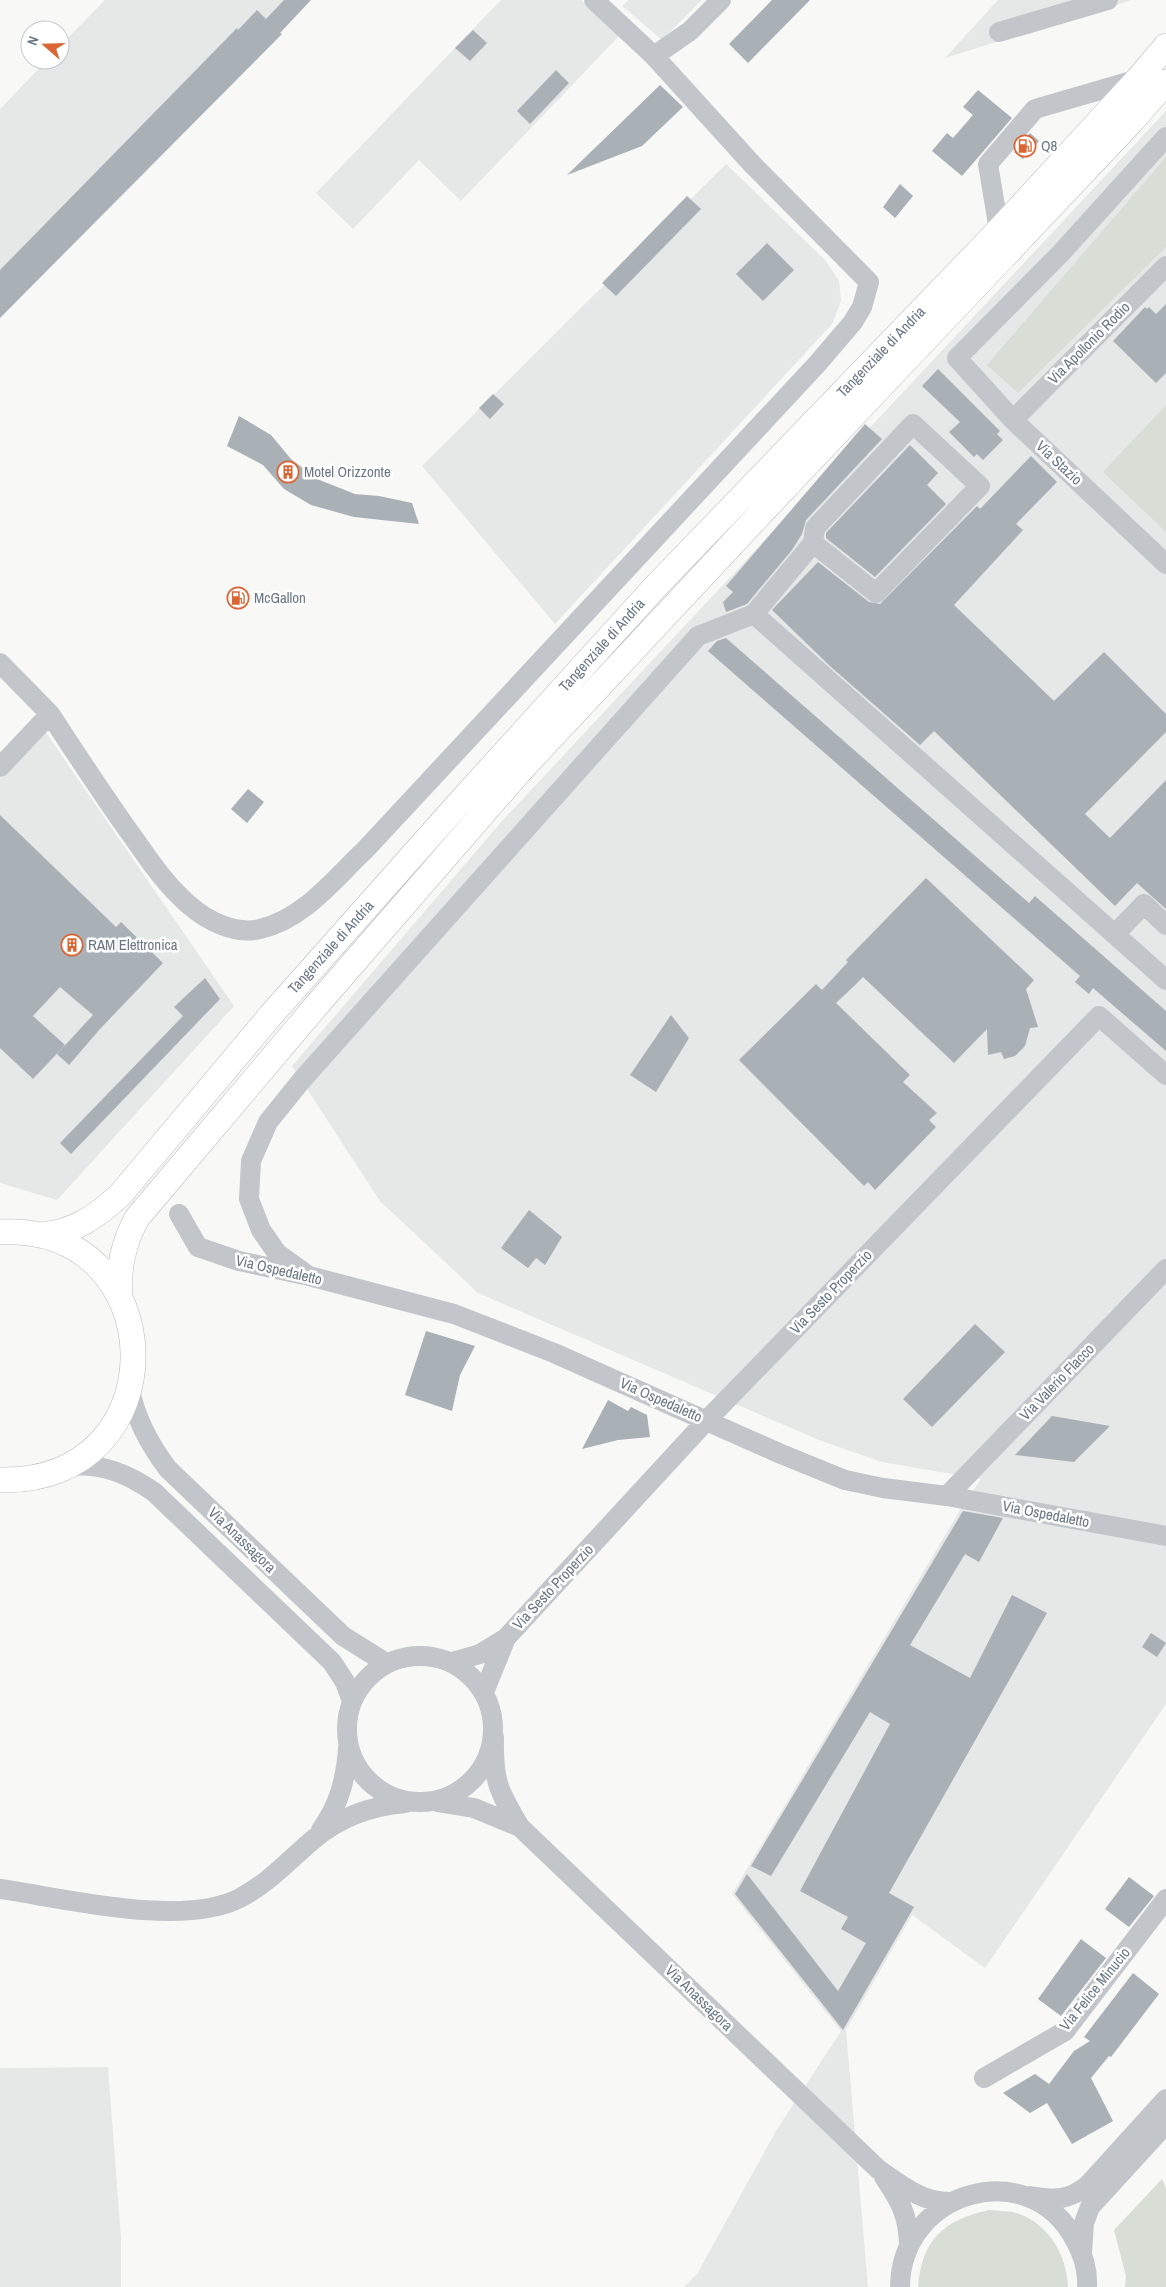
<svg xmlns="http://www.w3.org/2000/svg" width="1166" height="2287" viewBox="0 0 1166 2287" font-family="'Archivo Narrow',sans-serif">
<rect width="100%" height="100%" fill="#f8f8f6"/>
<path fill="#e6e7e7" d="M105,0H303L0,316V109L47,60H60V46Z
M501,0H581L619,36L461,201L419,160L353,229L316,193Z
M629,0H702L662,40L622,6Z
M998,0H1132L945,58Z
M1166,111V1704L985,1968L912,1915L846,2030L868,2287H684L697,2274L776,2131L841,2031L732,1894L960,1510L981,1479L882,1462L819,1440L478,1293L380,1201L292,1066L503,820Z
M726,164L826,261L839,281L841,300L833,323L555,624L422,466Z
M45,731L234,1006L57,1200L0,1183V779Z
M108,2067L121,2238V2287H0V2068Z"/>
<path fill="#d8ddd5" d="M1166,157V247L1018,393L987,365Z
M1166,405V532L1103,472Z
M1162,2179L1166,2188V2287H1125L1126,2276L1114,2230Z
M989,2210C997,2211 1006,2211 1013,2212C1047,2221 1067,2254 1068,2287H918C922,2239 944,2220 989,2210Z"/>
<path fill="#a9b0b6" d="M284,0H311L280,33L282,34L0,318V270L237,28L238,30L257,10L266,19Z
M772,0H810L748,63L729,44Z
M473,30L487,43L470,61L455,48Z
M556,70L569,83L530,124L517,111Z
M660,85L683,107L642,146L567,175Z
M978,90L1012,118L962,176L932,151L947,133L953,138L973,115L963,107Z
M1030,133L1039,141L1023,159L1014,152Z
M900,184L913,196L895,218L883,207Z
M687,196L701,209L616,296L602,283Z
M767,243L794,270L763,301L736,274Z
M1166,304V373L1156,383L1113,341L1145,307L1147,309L1149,307L1156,314Z
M938,369L1000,431L997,434L1003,440L983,460L977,454L974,457L949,432L960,422L922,386Z
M493,394L504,404L490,419L479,408Z
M239,416L271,435L291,459L317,479L355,494L379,496L412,503L419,524L354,517L311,505L284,489L263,465L227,446Z
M865,424L882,439L806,520L802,534L792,550L747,604L726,612L723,602L733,592L726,586Z
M910,445L938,473L927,485L946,504L875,577L826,538V533Z
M1031,456L1057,482L1016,524L1023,530L954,605L1054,701L1104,652L1166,714V732L1085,814L1110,838L1166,780V909L1137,883L1115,906L934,731L920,745L831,667L772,610L818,562L869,602L880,604L977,506L980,509Z
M726,638L1029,903L1035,896L1166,1011V1051L1093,988L1089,994L1075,982L1080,976L708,651L717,641Z
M248,789L264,802L247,823L231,809Z
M0,815L116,927L121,922L163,963L100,1029L69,1065L57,1054L93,1015L60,987L33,1016L65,1045L33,1079L0,1048Z
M926,878L1034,980L1026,989L1038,1027L1030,1028L1025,1046L1015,1056L1004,1059L1001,1052L988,1055L987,1029L954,1063L863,977L853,987L836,1003L910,1075L903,1082L937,1113L929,1120L936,1127L875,1190L868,1182L864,1186L739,1060L816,984L822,990L848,962L846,960Z
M205,978L220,999L71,1154L60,1143L183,1016L174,1007Z
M671,1015L689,1038L656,1092L630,1075Z
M529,1210L562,1237L545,1265L536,1258L528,1268L501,1248Z
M975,1324L1005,1352L932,1427L903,1399Z
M426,1331L475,1346L460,1375L452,1411L405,1395Z
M608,1400L628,1411L631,1407L647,1415L650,1437L618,1440L582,1449Z
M1052,1416L1110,1426L1074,1462L1015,1455Z
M963,1511L1003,1518L979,1562L965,1554L910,1645L970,1678L1012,1595L1047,1613L889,1893L914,1907L843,2030L735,1894L747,1874L838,1991L866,1943L841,1929L848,1917L800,1891L890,1724L870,1712L771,1876L751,1866Z
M1151,1633L1166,1643L1157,1657L1142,1647Z
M1129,1877L1154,1896L1129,1927L1105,1909Z
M1081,1939L1106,1958L1061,2016L1038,1999Z
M1133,1973L1159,1994L1111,2057L1109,2056L1091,2078L1113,2121L1072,2144L1047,2103L1030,2113L1003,2093L1035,2074L1049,2084L1074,2051L1090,2041L1084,2037Z"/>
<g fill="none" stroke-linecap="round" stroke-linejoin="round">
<g stroke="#b5b9bd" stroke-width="26">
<path id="major" d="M0,1232C174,1223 181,1484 0,1480
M40,1235C73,1233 96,1217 120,1195L271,1015L460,802L656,586L999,230L1138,79L1166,46
M120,1297C118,1268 123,1244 137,1218L316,1006L520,771L763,511L1131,122L1166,82"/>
</g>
<path stroke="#c2c5c9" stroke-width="20" d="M999,32L1108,0
M654,56L690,31L721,0
M1166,137L1061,253L957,358L1013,420L1166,564
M999,230L988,164L1035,109L1138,79
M1013,420L1166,266
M754,614L1166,980
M0,663L50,714
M0,767L50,714C77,755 104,797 133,837C149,860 166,885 188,904C207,921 235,935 260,929C304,919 334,879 365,850L818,363L853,322L862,307L869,282L752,164L654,56L594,0
M1115,934L1144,904L1166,925
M179,1214L198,1247L239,1261L309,1276L454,1314L554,1353L781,1454L845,1480L883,1488L947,1496L1166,1536
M309,1276L277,1253L261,1230L249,1199L251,1161L268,1122L301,1081L698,636L754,614L813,543L815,528L913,424L980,486L876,593L813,543
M130,1390C136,1420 149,1444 168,1469L343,1636L386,1663
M70,1466C102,1463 128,1474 154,1492L332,1662L345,1682L352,1701
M947,1496L1166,1269
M347 1729a73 73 0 1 1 146 0a73 73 0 1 1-146 0Z
M452,1662L480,1654L506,1638L707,1420L1099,1016L1166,1075
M484,1692L506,1638
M494,1737C493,1781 498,1790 520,1827L878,2169C900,2184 921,2202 949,2202
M437,1802L474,1808L520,1827
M321,1830C339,1805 346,1779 348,1748
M0,1889C64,1898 183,1928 240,1898C269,1883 290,1859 314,1839C340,1817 371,1806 405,1803
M984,2078L1065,2031L1166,1899
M884,2177C900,2201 908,2214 909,2244
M1030,2196C1055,2200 1068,2201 1088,2185L1166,2099
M1082,2253L1084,2223L1090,2207L1166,2124
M900,2287C901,2190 1030,2154 1075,2240C1083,2254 1088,2270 1087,2287"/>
<use href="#major" stroke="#fff" stroke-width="25"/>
</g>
<defs>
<g id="fuel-ring" transform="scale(1.125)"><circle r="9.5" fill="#fff" stroke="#da6635" stroke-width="1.5"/><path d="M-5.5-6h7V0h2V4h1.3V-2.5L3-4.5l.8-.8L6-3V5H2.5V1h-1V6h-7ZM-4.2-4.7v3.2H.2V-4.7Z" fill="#da6635"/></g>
<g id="building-ring" transform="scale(1.125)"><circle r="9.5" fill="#fff" stroke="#da6635" stroke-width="1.5"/><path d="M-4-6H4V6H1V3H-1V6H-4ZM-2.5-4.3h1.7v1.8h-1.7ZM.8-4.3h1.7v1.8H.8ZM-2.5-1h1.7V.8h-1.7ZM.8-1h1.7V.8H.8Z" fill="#da6635"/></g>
</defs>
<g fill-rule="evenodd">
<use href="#fuel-ring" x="1025" y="146"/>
<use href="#building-ring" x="288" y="472"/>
<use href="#fuel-ring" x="238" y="598"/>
<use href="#building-ring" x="72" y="945"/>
</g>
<g text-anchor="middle" stroke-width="5" stroke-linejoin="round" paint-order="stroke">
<g font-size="15" fill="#697785" stroke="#fff" text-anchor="start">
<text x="1041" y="151">Q8</text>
<text x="304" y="477">Motel Orizzonte</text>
<text x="254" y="603">McGallon</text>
<text x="88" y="950">RAM Elettronica</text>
</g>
<g font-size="15" fill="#697785" stroke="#fff">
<text transform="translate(1089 343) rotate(-45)" y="5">Via Apollonio Rodio</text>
<text transform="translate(881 352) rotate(-46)" y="5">Tangenziale di Andria</text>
<text transform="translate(1059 463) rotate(43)" y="5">Via Stazio</text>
<text transform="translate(602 645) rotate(-48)" y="5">Tangenziale di Andria</text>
<text transform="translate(331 947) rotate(-48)" y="5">Tangenziale di Andria</text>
<text transform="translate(279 1270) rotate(13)" y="5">Via Ospedaletto</text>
<text transform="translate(831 1292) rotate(-46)" y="5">Via Sesto Properzio</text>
<text transform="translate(1057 1382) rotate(-46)" y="5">Via Valerio Flacco</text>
<text transform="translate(661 1400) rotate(24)" y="5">Via Ospedaletto</text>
<text transform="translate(1046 1514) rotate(11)" y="5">Via Ospedaletto</text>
<text transform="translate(242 1540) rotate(44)" y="5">Via Anassagora</text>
<text transform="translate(553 1587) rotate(-47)" y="5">Via Sesto Properzio</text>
<text transform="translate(1095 1989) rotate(-51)" y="5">Via Felice Minucio</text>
<text transform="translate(699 1998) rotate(44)" y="5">Via Anassagora</text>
</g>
</g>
<g transform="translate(45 45) rotate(290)"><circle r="24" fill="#ffffff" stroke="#c3c9ce"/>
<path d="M0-4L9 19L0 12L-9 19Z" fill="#da6635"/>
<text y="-8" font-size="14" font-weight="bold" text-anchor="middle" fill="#697785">N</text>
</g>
</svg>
